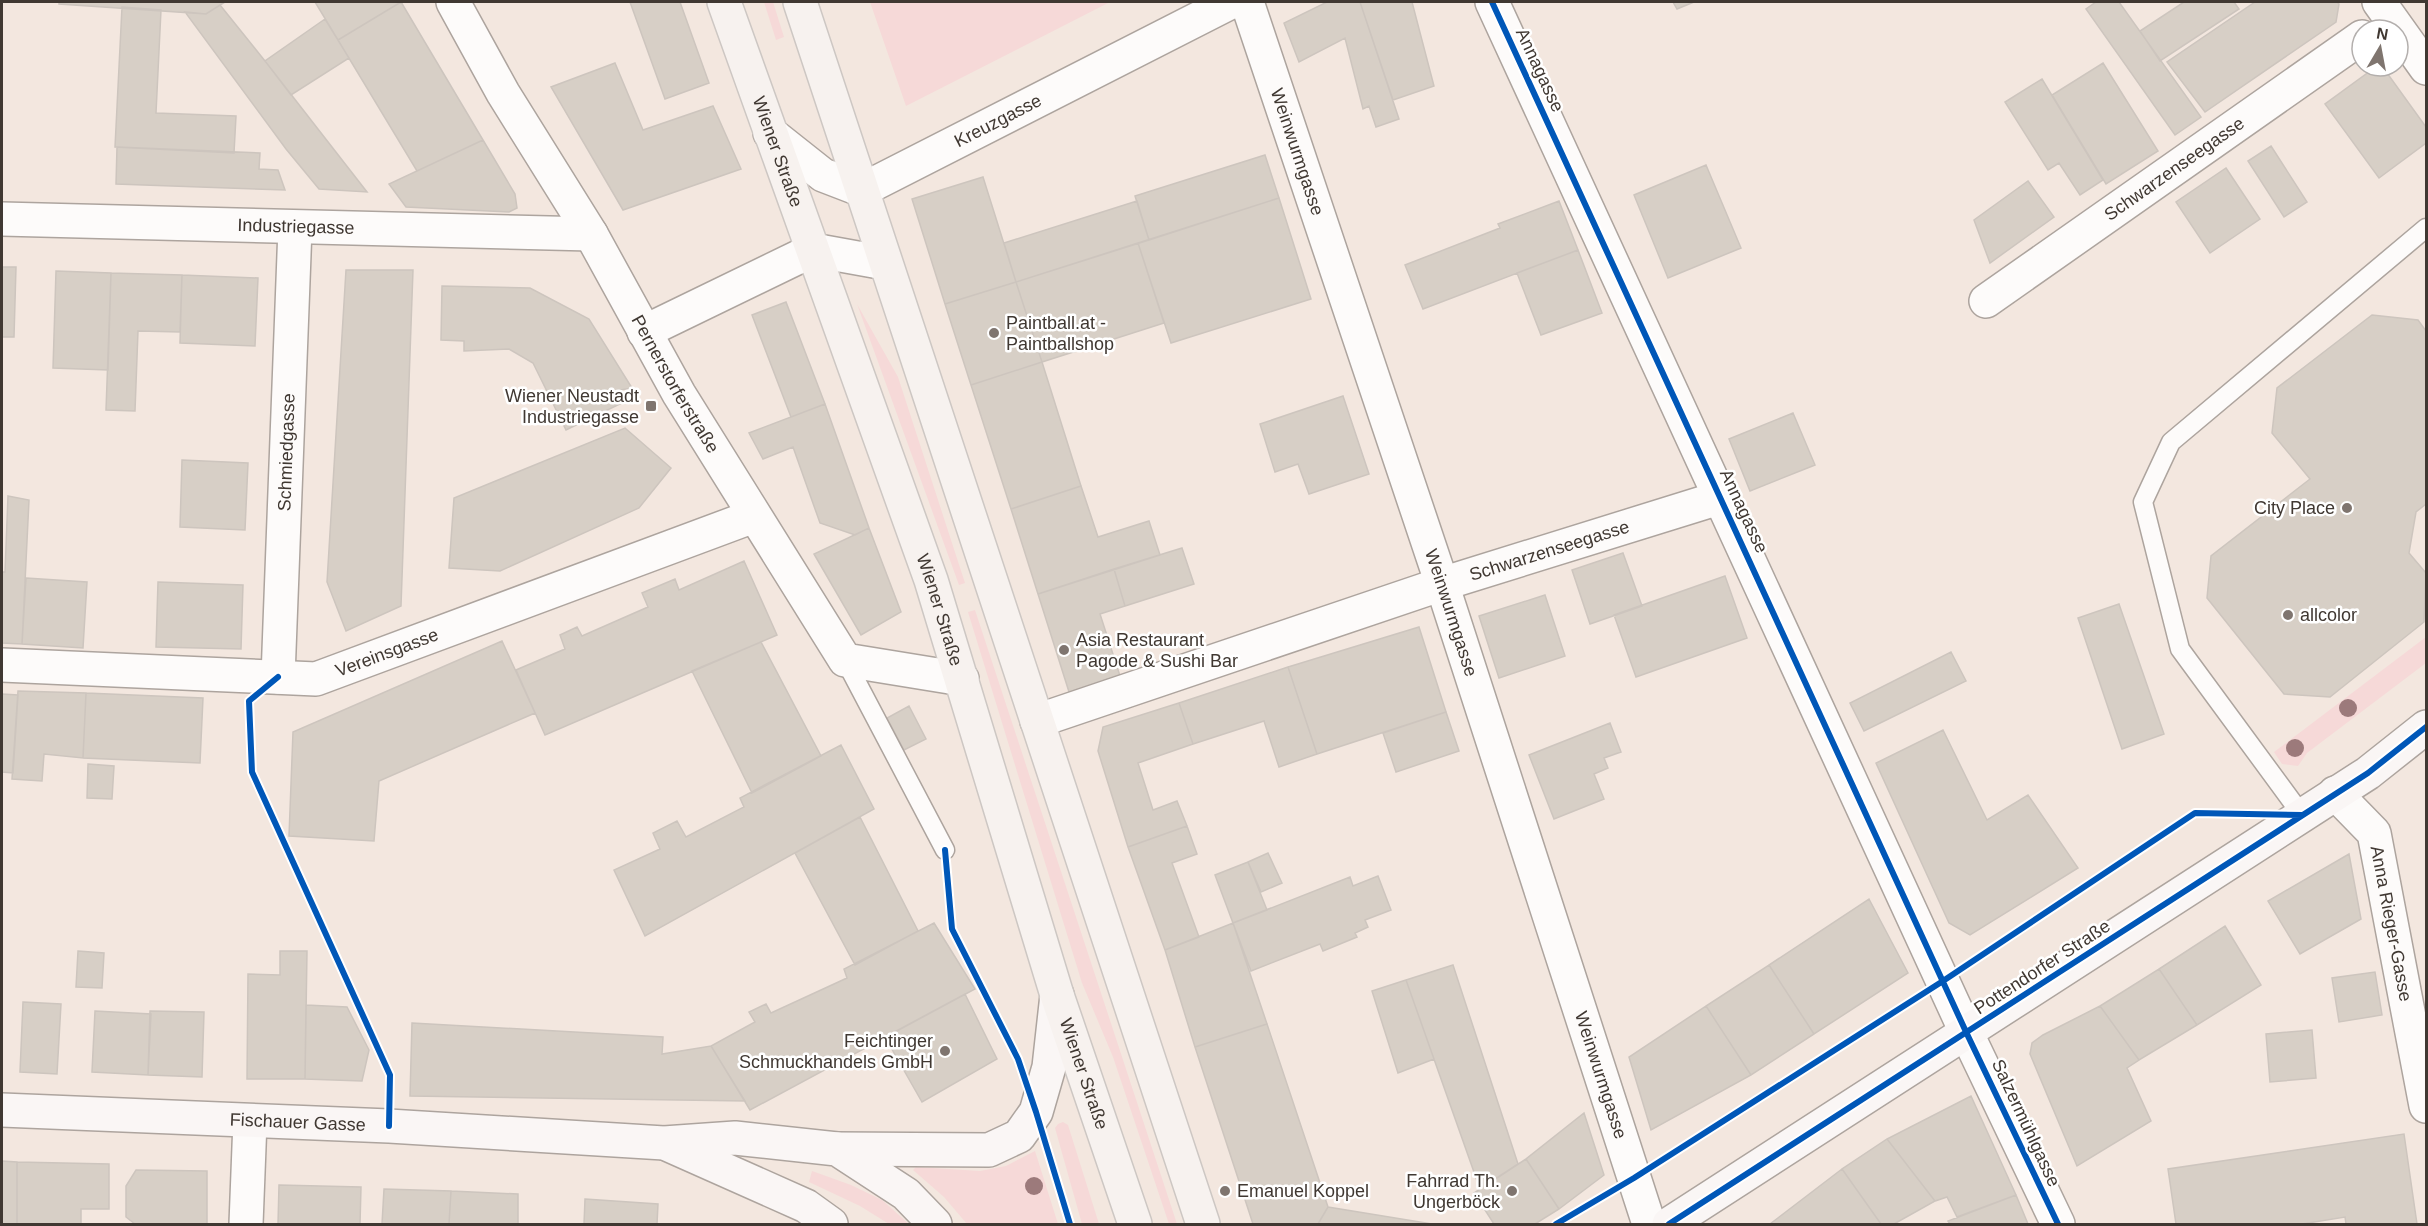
<svg xmlns="http://www.w3.org/2000/svg" width="2428" height="1226" viewBox="0 0 2428 1226" font-family="Helvetica,sans-serif">
<rect width="100%" height="100%" fill="#f3e7df"/>
<path fill="#f6d9d8" d="M764,2H773L784,37L776,40Z
M870,2H1110L906,106Z
M857,304L898,377L965,583L959,585Z
M975,610L1177,1224H1169L1113,1057L1082,983L968,612Z
M2426,637V663L2307,753L2298,766L2282,764L2274,752Z
M1063,1122L1068,1125L1099,1224H1082L1055,1128L1058,1124Z
M1035,1151L1058,1224H967L944,1197L913,1170L916,1167L980,1171L1006,1166Z
M812,1171L851,1185L882,1200L909,1224H889L860,1206L809,1182Z"/>
<path fill="#d7cfc6" stroke="#cdc5be" stroke-width="1.5" d="M59,2H225L206,14L59,4Z
M315,2H401L338,40Z
M401,2L483,140L417,171L338,40Z
M630,2H680L709,83L665,99Z
M1327,2H1360L1399,119L1376,127L1369,106L1363,109L1345,38L1299,62L1284,23Z
M1360,2H1412L1434,86L1393,100Z
M1673,2H1694L1677,9Z
M2096,2H2119L2201,117L2175,135L2086,9Z
M2184,2H2234L2239,9L2160,61L2140,31Z
M2255,2H2337L2339,4L2336,22L2205,112L2167,62Z
M220,5L265,61L367,192L319,189L286,149L185,12L206,14Z
M122,7L161,10L156,113L236,116L234,153L115,147Z
M325,19L349,58L291,95L265,61Z
M615,63L643,130L713,106L741,169L623,210L551,87Z
M2103,63L2158,151L2106,184L2052,95Z
M2377,66H2382L2426,127V143L2379,178L2325,104Z
M2042,79L2103,180L2080,195L2059,163L2048,170L2005,102Z
M483,140L515,194L517,208L509,212L406,207L389,184Z
M2271,146L2307,202L2284,217L2248,161Z
M117,147L260,153L259,169L278,170L285,190L116,184Z
M1265,155L1279,198L1149,240L1135,196Z
M1706,165L1741,248L1668,278L1634,195Z
M2226,168L2260,219L2210,253L2176,202Z
M983,177L1016,282L945,304L912,199Z
M2028,181L2054,217L1990,263L1974,220Z
M1279,198L1311,299L1171,343L1138,243Z
M1137,201L1149,240L1016,282L1004,243Z
M1559,201L1578,250L1423,309L1405,265L1500,228L1498,224Z
M1138,243L1164,323L1042,362L1016,282Z
M1578,250L1602,313L1541,335L1517,273Z
M2,267H16L14,337H2Z
M346,270H413L401,606L346,631L327,582Z
M56,271L111,273L108,370L53,368Z
M111,273L182,275L180,332L138,331L135,411L106,410Z
M182,275L258,278L255,346L180,343Z
M1016,282L1042,362L971,385L945,304Z
M442,286L530,288L589,319L632,388L614,391L620,404L566,430L533,363L509,349L464,351V341L441,340Z
M786,302L825,404L791,417L752,315Z
M2372,315L2418,320L2426,331V504L2416,512L2409,553L2426,573L2424,622L2330,697L2284,694L2207,598L2211,556L2310,479L2272,433L2277,388Z
M1042,362L1081,486L1011,509L971,385Z
M1343,396L1369,474L1309,494L1298,464L1275,472L1260,424Z
M825,404L869,528L855,535L820,523L793,447L763,459L749,433Z
M1793,413L1815,465L1750,491L1729,439Z
M625,428L671,468L639,508L500,571L449,568L454,498Z
M182,460L248,463L245,530L180,527Z
M1081,486L1098,537L1149,521L1160,555L1038,594L1011,509Z
M8,496L29,500L22,644L2,643V572H5Z
M869,528L901,612L861,635L814,554Z
M1182,548L1194,584L1125,606L1114,569Z
M1623,553L1642,606L1590,624L1572,570Z
M744,561L777,635L545,735L516,670L565,649L560,635L577,627L582,636L648,607L642,593L675,579L679,590Z
M1114,569L1125,606L1100,614L1121,679L1070,695L1038,594Z
M1725,576L1747,638L1636,677L1614,615Z
M26,578L87,582L83,648L22,644Z
M158,582L243,585L241,649L156,647Z
M1545,595L1565,656L1499,678L1479,616Z
M2119,604L2164,734L2122,749L2078,618Z
M1419,627L1446,712L1317,754L1288,667Z
M502,641L535,713L379,781L374,841L289,836L293,732Z
M761,642L821,756L752,793L692,671Z
M1951,652L1966,681L1864,731L1850,703Z
M1288,667L1317,754L1279,767L1264,721L1193,744L1179,703Z
M18,691L86,693L83,758L44,754L42,781L12,779Z
M86,693L203,698L200,763L83,758Z
M2,694L18,695L13,773L2,772Z
M1179,703L1193,744L1138,763L1153,810L1177,801L1187,826L1128,847L1098,751L1103,727Z
M909,706L926,739L904,750L887,718Z
M1446,712L1459,751L1396,772L1383,733Z
M1610,723L1621,752L1604,758L1608,768L1594,774L1604,799L1554,819L1529,755Z
M1943,730L1987,820L2028,795L2078,868L1970,935L1949,923L1876,763Z
M841,745L874,809L645,936L614,870L660,849L653,833L677,821L686,837L744,807L740,798Z
M88,764L114,766L112,799L87,798Z
M860,817L918,931L855,965L795,853Z
M1187,826L1197,854L1172,863L1199,937L1165,950L1128,847Z
M1268,853L1282,883L1261,892L1248,862Z
M2349,854L2361,919L2300,954L2268,901Z
M1248,862L1267,910L1233,923L1215,875Z
M1378,876L1391,910L1365,920L1368,927L1355,933L1357,937L1323,951L1320,944L1251,971L1233,923L1350,877L1353,886Z
M1869,899L1908,973L1814,1034L1769,965Z
M934,923L975,989L750,1110L711,1046L755,1022L749,1012L766,1004L771,1013L847,978L844,969Z
M1233,923L1267,1024L1195,1047L1165,950Z
M2225,926L2261,985L2197,1025L2159,969Z
M78,951L104,953L102,988L76,987Z
M280,951H307L305,1079H247L248,974L280,975Z
M1453,965L1518,1164L1480,1189L1406,980Z
M1769,965L1814,1034L1751,1075L1706,1006Z
M2159,969L2197,1025L2139,1060L2100,1006Z
M2375,972L2382,1015L2339,1022L2332,978Z
M1406,980L1434,1059L1398,1073L1372,991Z
M965,994L997,1059L922,1102L885,1037Z
M23,1002L61,1004L57,1074L20,1072Z
M306,1005L347,1007L369,1050L362,1081L305,1079Z
M1706,1006L1751,1075L1651,1130L1629,1057Z
M2100,1006L2139,1060L2127,1068L2151,1121L2077,1166L2030,1054L2032,1043L2043,1035Z
M95,1011L151,1014L148,1075L92,1072Z
M150,1011L204,1012L202,1077L148,1075Z
M412,1023L663,1037L662,1054L711,1046L745,1101L410,1096Z
M1267,1024L1328,1207L1318,1224H1253L1195,1047Z
M2312,1030L2316,1078L2270,1082L2266,1034Z
M1971,1096L2016,1195L1957,1217L1947,1197L1935,1201L1887,1139Z
M1584,1113L1604,1175L1559,1209L1526,1159Z
M2404,1134L2417,1224H2346L2345,1217L2302,1224H2176L2168,1169Z
M1887,1139L1935,1201L1894,1224H1881L1842,1169Z
M1526,1159L1559,1209L1535,1224H1494L1474,1193Z
M2,1161L17,1162V1224H2Z
M17,1162L109,1164V1209H81V1224H17Z
M1842,1169L1881,1224H1770Z
M136,1170L207,1171V1224H135L126,1217V1186Z
M279,1185L361,1187L360,1224H278Z
M384,1189L451,1191L449,1224H382Z
M451,1191L518,1194V1224H449Z
M2016,1195L2028,1224H1950L1948,1221Z
M585,1199L658,1204L657,1224H584Z
M1328,1207L1432,1224H1318Z"/>
<g fill="none" stroke-linecap="round" stroke-linejoin="round">
<g stroke="#ada49e" stroke-width="21">
<path id="lane" d="M845,660L945,850
M2302,815L2180,649L2143,502L2171,442L2426,228"/>
</g>
<g stroke="#ada49e" stroke-width="36">
<g id="street">
<path id="s1" d="M453,2L503,93L591,234L679,394L845,660L962,679"/>
<path id="s2" d="M1247,2L1442,584L1649,1224"/>
<path d="M1492,2L1967,1034L2058,1224"/>
<path d="M2379,2L2426,68"/>
<path id="s3" d="M770,133L823,175L862,190L1231,2"/>
<path id="s4" d="M2,219L591,234"/>
<path id="s5" d="M1986,301L2362,37"/>
<path d="M644,332L813,250L885,263"/>
<path id="s6" d="M2,665L316,679L754,516"/>
<path id="s7" d="M278,677L295,228"/>
<path id="s8" d="M1037,721L1442,584L1722,497"/>
<path id="s9" d="M2335,793L2374,833L2426,1106"/>
<path d="M246,1224L250,1121"/>
</g>
</g>
<g stroke="#ada49e" stroke-width="36">
<g id="secondary">
<path id="s10" d="M2,1110L389,1126L664,1143L735,1138L837,1149L906,1194L935,1224"/>
<path d="M669,1145L806,1206L831,1224"/>
<path d="M837,1149L989,1150L1019,1136L1036,1112L1049,1067L1057,995"/>
<path d="M1669,1224L2368,773L2426,727"/>
</g>
</g>
<g stroke="#cdc7c3" stroke-width="36">
<g id="primary">
<path id="s11" d="M724,2L931,580L1057,995L1135,1224"/>
<path d="M800,2L1203,1224"/>
</g>
</g>
<use href="#lane" stroke="#fdfbfa" stroke-width="18"/>
<use href="#street" stroke="#fdfbfa" stroke-width="33"/>
<use href="#secondary" stroke="#faf6f5" stroke-width="33"/>
<use href="#primary" stroke="#f7f2ef" stroke-width="33"/>
<g stroke="#fff" stroke-width="10">
<path id="cycleway" d="M1492,2L1967,1034L2058,1224
M278,677L249,701L252,772L390,1075L389,1126
M945,850L952,929L1018,1059L1036,1112L1070,1224
M1556,1224L1634,1178L1943,981L2195,813L2302,815
M1669,1224L2368,773L2426,727"/>
</g>
<use href="#cycleway" stroke="#0057b8" stroke-width="6"/>
</g>
<g fill="#9c7a7b">
<circle cx="2348" cy="708" r="9"/>
<circle cx="2295" cy="748" r="9"/>
<circle cx="1034" cy="1186" r="9"/>
</g>
<g fill="#7f756f" stroke="#fff" stroke-width="2">
<circle cx="994" cy="333" r="6"/>
<rect x="645" y="400" width="12" height="12" rx="3"/>
<circle cx="2347" cy="508" r="6"/>
<circle cx="2288" cy="615" r="6"/>
<circle cx="1064" cy="650" r="6"/>
<circle cx="945" cy="1051" r="6"/>
<circle cx="1225" cy="1191" r="6"/>
<circle cx="1512" cy="1191" r="6"/>
</g>
<g text-anchor="middle" stroke-width="5" stroke-linejoin="round" paint-order="stroke">
<g font-size="18" fill="#403832" stroke="#fff">
<text transform="translate(1540 70) rotate(65)" y="6">Annagasse</text>
<text dy="6" stroke="none"><textPath href="#s3" startOffset="262">Kreuzgasse</textPath></text>
<text dy="6" stroke="none"><textPath href="#s2" startOffset="158">Weinwurmgasse</textPath></text>
<text dy="6" stroke="none"><textPath href="#s11" startOffset="159">Wiener Straße</textPath></text>
<text dy="6" stroke="none"><textPath href="#s5" startOffset="230">Schwarzenseegasse</textPath></text>
<text dy="6" stroke="none"><textPath href="#s4" startOffset="294">Industriegasse</textPath></text>
<text dy="6" stroke="none"><textPath href="#s1" startOffset="442">Pernerstorferstraße</textPath></text>
<text dy="6" stroke="none"><textPath href="#s7" startOffset="225">Schmiedgasse</textPath></text>
<text transform="translate(1744 511) rotate(65)" y="6">Annagasse</text>
<text dy="6" stroke="none"><textPath href="#s8" startOffset="540">Schwarzenseegasse</textPath></text>
<text dy="6" stroke="none"><textPath href="#s11" startOffset="645">Wiener Straße</textPath></text>
<text dy="6" stroke="none"><textPath href="#s2" startOffset="644">Weinwurmgasse</textPath></text>
<text dy="6" stroke="none"><textPath href="#s6" startOffset="390">Vereinsgasse</textPath></text>
<text dy="6" stroke="none"><textPath href="#s9" startOffset="148">Anna Rieger-Gasse</textPath></text>
<text transform="translate(2042 967) rotate(-33)" y="6">Pottendorfer Straße</text>
<text dy="6" stroke="none"><textPath href="#s11" startOffset="1131">Wiener Straße</textPath></text>
<text dy="6" stroke="none"><textPath href="#s2" startOffset="1130">Weinwurmgasse</textPath></text>
<text dy="6" stroke="none"><textPath href="#s10" startOffset="296">Fischauer Gasse</textPath></text>
<text transform="translate(2026 1123) rotate(65)" y="6">Salzermühlgasse</text>
</g>
<g font-size="18" fill="#403832" stroke="#fff" text-anchor="start">
<text x="1006" y="329">Paintball.at -<tspan x="1006" dy="21">Paintballshop</tspan></text>
<text x="639" y="402" text-anchor="end">Wiener Neustadt<tspan x="639" dy="21">Industriegasse</tspan></text>
<text x="2335" y="514" text-anchor="end">City Place</text>
<text x="2300" y="621">allcolor</text>
<text x="1076" y="646">Asia Restaurant<tspan x="1076" dy="21">Pagode &amp; Sushi Bar</tspan></text>
<text x="933" y="1047" text-anchor="end">Feichtinger<tspan x="933" dy="21">Schmuckhandels GmbH</tspan></text>
<text x="1500" y="1187" text-anchor="end">Fahrrad Th.<tspan x="1500" dy="21">Ungerböck</tspan></text>
<text x="1237" y="1197">Emanuel Koppel</text>
</g>
</g>
<rect width="2428" height="1226" fill="none" stroke="#403832" stroke-width="6"/>
<g transform="translate(2380 48) rotate(10)"><circle r="28" fill="#ffffff" stroke="#b3afad" stroke-width="1.5"/>
<path d="M0-4.5L10 22L0 15L-10 22Z" fill="#7f756f"/>
<text y="-9" font-size="16" font-weight="bold" text-anchor="middle" fill="#403832">N</text>
</g>
</svg>
